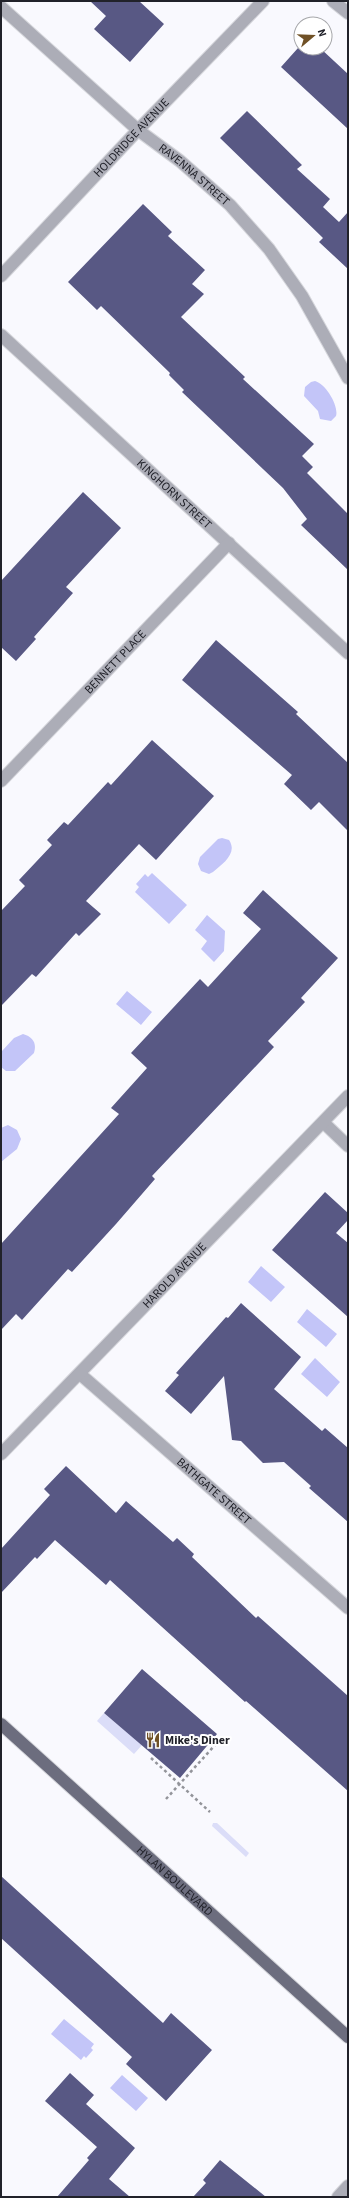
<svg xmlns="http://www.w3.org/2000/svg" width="349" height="2198" viewBox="0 0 349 2198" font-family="'Source Sans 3',sans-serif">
<rect width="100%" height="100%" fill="#f9f9fe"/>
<path fill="#dbddf8" d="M104,1713L142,1745L134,1754L97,1721Z
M213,1823H217L249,1853L246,1857L212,1826Z"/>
<path fill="#c3c5f8" d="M315,381C326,384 339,406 336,416L331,421L320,419L318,411L304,396L305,387L311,382Z
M222,838L229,840C238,853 223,864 213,872L209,874L201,871L198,864L200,857L218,839Z
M152,873L187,905L169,924L135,892L139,887L136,884L145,874L148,877Z
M207,915L225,931L224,951L214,962L201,949L207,941L195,930Z
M127,991L152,1012L141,1025L116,1004Z
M23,1034C33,1037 37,1043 34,1053L15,1071H6L1,1067L2,1051L14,1038Z
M8,1125L17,1130L21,1139L17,1149L1,1162V1128Z
M261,1266L285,1287L271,1302L248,1282Z
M307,1309L337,1334L326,1347L297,1322Z
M315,1358L340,1382L327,1397L301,1374Z
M64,2019L94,2044L91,2048L93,2050L86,2058L84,2056L81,2060L51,2034Z
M122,2075L148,2098L136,2111L110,2088Z"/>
<path fill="#585884" d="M90,1H139L164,24L130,62L94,29L106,16Z
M298,48H320L348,74V129L281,67Z
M247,111L302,165L297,169L330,199L323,207L339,222L348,212V269L319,242L323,238L220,138Z
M143,204L172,232L168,236L205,270L192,284L204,294L181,317L245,377L243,379L314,444L302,456L313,467L307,473L348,514V570L301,525L307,519L283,488L182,392L184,390L169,375L170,373L101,306L97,310L68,282Z
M83,492L121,528L66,587L73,593L34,637L36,639L16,661L1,647V581Z
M216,640L298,712L296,714L348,763V831L319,802L311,810L284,784L292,775L182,680Z
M152,740L214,796L156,860L139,844L86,901L101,914L79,936L76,933L36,977L32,974L1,1006V911L25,886L19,880L52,845L47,840L64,822L68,825L108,782L111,785Z
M263,890L338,958L301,998L305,1002L268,1041L274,1047L152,1176L155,1179L116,1224L72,1272L68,1269L22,1320L16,1314L1,1330V1244L119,1114L111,1108L147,1068L131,1053L200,979L208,987L261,929L243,913Z
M325,1192L348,1213V1220L336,1233L348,1243V1317L272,1250Z
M241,1303L301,1357L274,1389L322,1431L325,1428L348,1448V1522L309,1488L311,1486L284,1462L263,1463L241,1441L232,1440L224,1376L191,1414L165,1391L179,1375L176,1373L226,1317L228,1318Z
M66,1466L116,1513L126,1501L173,1542L177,1538L194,1554L192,1557L256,1618L258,1616L348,1696V1791L246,1701L245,1702L110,1580L106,1585L55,1540L37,1559L35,1557L1,1593V1549L50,1495L44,1489Z
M142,1669L217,1734L180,1778L104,1713Z
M1,1876L163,2023L171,2013L212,2050L166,2101L126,2064L132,2057L1,1938Z
M70,2073L94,2095L86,2104L135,2148L109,2179L130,2197H57L89,2160L87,2158L97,2147L45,2101Z
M220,2160L266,2197H193L206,2183L203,2180Z"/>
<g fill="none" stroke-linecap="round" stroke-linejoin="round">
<g stroke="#d6d7dc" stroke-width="14">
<g id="street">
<path d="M333,1L348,13"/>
<path id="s1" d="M1,7L138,130L180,161L230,205L269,249L302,296L348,378"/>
<path id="s2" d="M1,276L138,130L263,1"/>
<path id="s3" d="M1,335L348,653"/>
<path id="s4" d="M1,781L229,543"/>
<path d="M324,1123L348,1146"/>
<path id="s5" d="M80,1374L348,1608"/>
<path id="s6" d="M1,1454L348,1096"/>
<path d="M338,2197L348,2186"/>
</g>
</g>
<g stroke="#d6d7dc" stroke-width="14">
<g id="primary">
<path id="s7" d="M1,1724L348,2037"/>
</g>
</g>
<path stroke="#93949a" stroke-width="2.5" stroke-dasharray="3 3" stroke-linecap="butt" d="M151,1758L210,1812
M166,1799L216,1744"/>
<use href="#street" stroke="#acadb7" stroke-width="12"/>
<use href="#primary" stroke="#6c6d7e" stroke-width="12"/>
</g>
<defs>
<g id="restaurant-bare" transform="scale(1.2)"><path d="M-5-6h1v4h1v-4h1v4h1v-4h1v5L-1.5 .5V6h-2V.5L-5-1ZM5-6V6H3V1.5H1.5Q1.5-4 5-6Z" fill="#705126" stroke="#fff" stroke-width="2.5" paint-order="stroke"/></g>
</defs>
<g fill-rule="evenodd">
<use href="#restaurant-bare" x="153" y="1740"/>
</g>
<g text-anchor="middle" stroke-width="4" stroke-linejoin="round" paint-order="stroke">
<g font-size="12" fill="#21222a" stroke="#fff">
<text dy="4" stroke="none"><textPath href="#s2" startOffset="190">HOLDRIDGE AVENUE</textPath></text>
<text dy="4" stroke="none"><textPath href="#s1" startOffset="256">RAVENNA STREET</textPath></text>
<text dy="4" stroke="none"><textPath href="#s3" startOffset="235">KINGHORN STREET</textPath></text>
<text dy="4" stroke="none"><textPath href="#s4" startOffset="165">BENNETT PLACE</textPath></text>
<text dy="4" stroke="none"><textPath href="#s6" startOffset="249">HAROLD AVENUE</textPath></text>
<text dy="4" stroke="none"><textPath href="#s5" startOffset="178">BATHGATE STREET</textPath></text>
<text dy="4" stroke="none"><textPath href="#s7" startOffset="234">HYLAN BOULEVARD</textPath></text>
</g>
<g font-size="12" font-weight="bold" fill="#21222a" stroke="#fff" text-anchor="start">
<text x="165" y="1744">Mike's Diner</text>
</g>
</g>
<rect width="349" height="2198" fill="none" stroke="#21222a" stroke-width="4"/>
<g transform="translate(313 36) rotate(71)"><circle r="19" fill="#ffffff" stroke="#a6a7aa"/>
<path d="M0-3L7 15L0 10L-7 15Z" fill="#705126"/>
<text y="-6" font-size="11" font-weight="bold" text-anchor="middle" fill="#21222a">N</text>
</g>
</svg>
